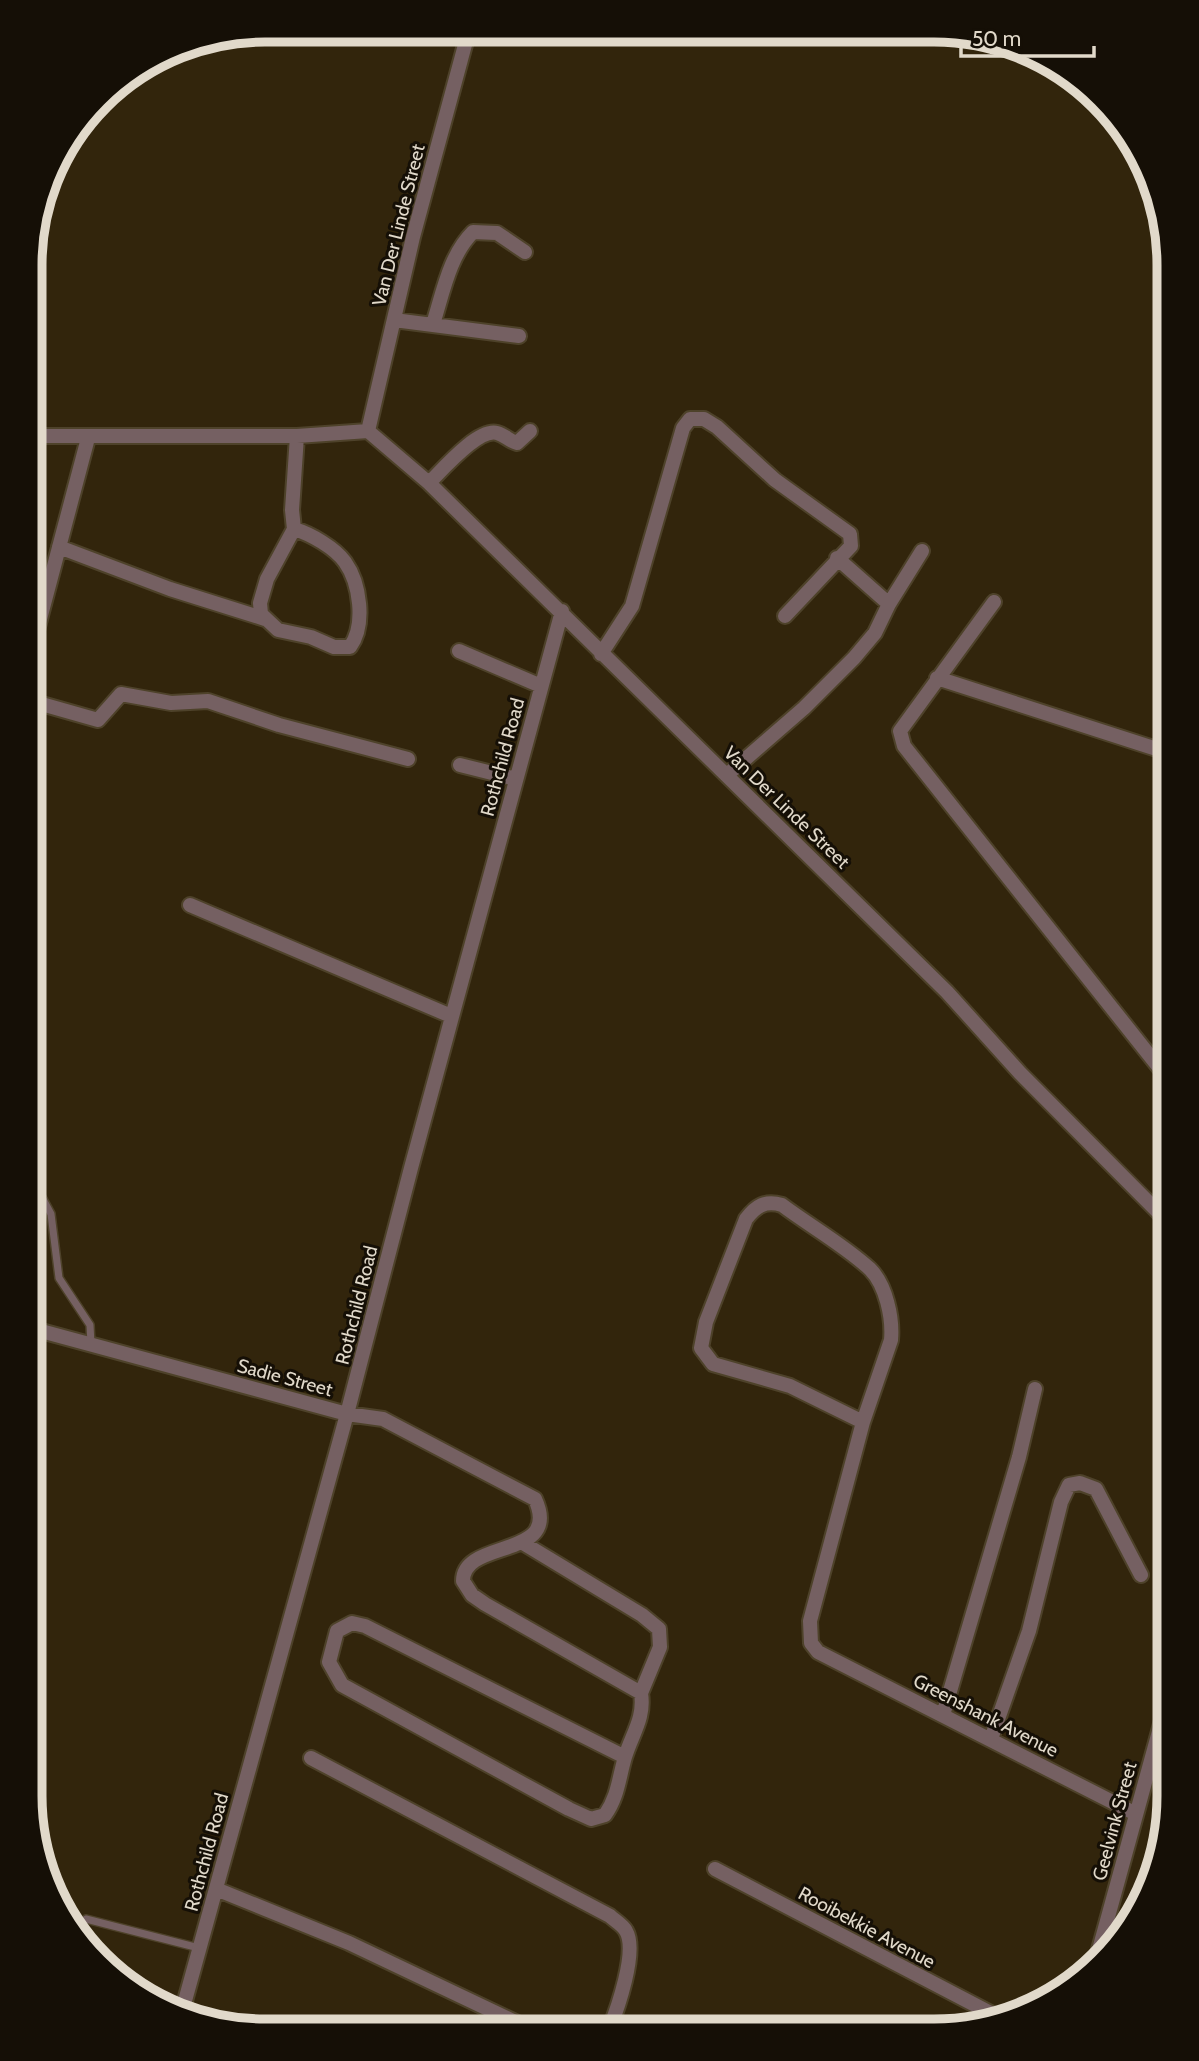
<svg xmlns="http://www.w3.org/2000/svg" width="1199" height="2061" viewBox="0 0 1199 2061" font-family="Cabin,sans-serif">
<rect width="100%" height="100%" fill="#32250c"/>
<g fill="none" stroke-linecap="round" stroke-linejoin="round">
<g stroke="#4e422a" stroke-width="10">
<path id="lane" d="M38,1190L51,1214L59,1278L90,1325L91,1344
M30,1722L39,1735
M86,1919L199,1948"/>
</g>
<g stroke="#4e422a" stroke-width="18">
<path id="street" d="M469,30L413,237L368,431L429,483L947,992L1020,1073L1169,1223
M394,320L519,336
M433,324C443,293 449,256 473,232L497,233L525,252
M31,436H297L368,431
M429,483C443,469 478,428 497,433C505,435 509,441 517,443L530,431
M294,529C311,534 335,548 345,562C360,583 366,625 350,647H334L311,637L278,630L261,614L260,603L267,579L294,529L292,510L297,436
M59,547L170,589L265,619
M837,558L889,604
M994,602L900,731L904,746L1169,1080
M459,651L541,686
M31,653L88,438
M601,654L632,606L683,428L690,419H704L717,427L775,480L850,534L851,546L785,616
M937,678L1169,753
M31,701L98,720L121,694L171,703L208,701L279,725L408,759
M460,765L516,779
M727,775L804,708L854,658L875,633L889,604L922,551
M190,905L451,1016
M30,1328L347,1414L383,1419L535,1499C563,1560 463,1538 463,1581L472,1595L485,1604L641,1693C645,1718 632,1734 625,1757C619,1777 618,1797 605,1815L591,1819L569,1809L342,1685L329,1662L337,1631L352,1623L365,1626L625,1757
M863,1422L790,1386L713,1364L701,1348L706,1322L746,1219C756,1206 765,1200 782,1205C810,1226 844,1245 870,1269C886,1285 893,1318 891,1340L863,1422L810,1621L811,1643L818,1652L1136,1814
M523,1543L642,1615L659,1629L660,1647L641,1693
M943,1715L1019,1457L1035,1389
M991,1739L1029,1631L1061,1502L1069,1485L1080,1483L1096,1489L1141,1575
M311,1758L610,1916C614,1920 623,1925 626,1931C638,1951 617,2010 609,2030
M715,1869L1000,2018
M216,1889L349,1943L532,2030
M1097,1957L1169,1695
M183,2008L347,1414L411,1168L562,611"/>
</g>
<use href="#lane" stroke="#756062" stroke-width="7"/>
<use href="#street" stroke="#756062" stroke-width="14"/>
</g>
<g text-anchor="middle" stroke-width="6" stroke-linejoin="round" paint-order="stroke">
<g font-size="19" fill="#e1d9ca" stroke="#150f06">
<text transform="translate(398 225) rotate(-76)" y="7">Van Der Linde Street</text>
<text transform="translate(502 757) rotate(-75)" y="7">Rothchild Road</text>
<text transform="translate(787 807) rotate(44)" y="7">Van Der Linde Street</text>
<text transform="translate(356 1305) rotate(-76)" y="7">Rothchild Road</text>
<text transform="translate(285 1377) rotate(15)" y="7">Sadie Street</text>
<text transform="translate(986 1715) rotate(27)" y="7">Greenshank Avenue</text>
<text transform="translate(1114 1821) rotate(-75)" y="7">Geelvink Street</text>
<text transform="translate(206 1852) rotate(-75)" y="7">Rothchild Road</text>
<text transform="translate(867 1927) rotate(28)" y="7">Rooibekkie Avenue</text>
</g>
</g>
<path d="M0 0H1199V2061H0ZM265 42H934A223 223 0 0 1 1157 265V1796A223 223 0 0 1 934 2019H265A223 223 0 0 1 42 1796V265A223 223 0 0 1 265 42Z" fill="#150f06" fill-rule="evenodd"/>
<path fill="none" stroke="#e1d9ca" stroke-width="9" d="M265 42H934A223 223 0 0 1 1157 265V1796A223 223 0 0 1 934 2019H265A223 223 0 0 1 42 1796V265A223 223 0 0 1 265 42Z"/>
<path d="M961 46v10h133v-10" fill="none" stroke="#e1d9ca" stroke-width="3.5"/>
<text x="972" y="46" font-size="21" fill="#e1d9ca" stroke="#150f06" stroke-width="5" paint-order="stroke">50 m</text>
</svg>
